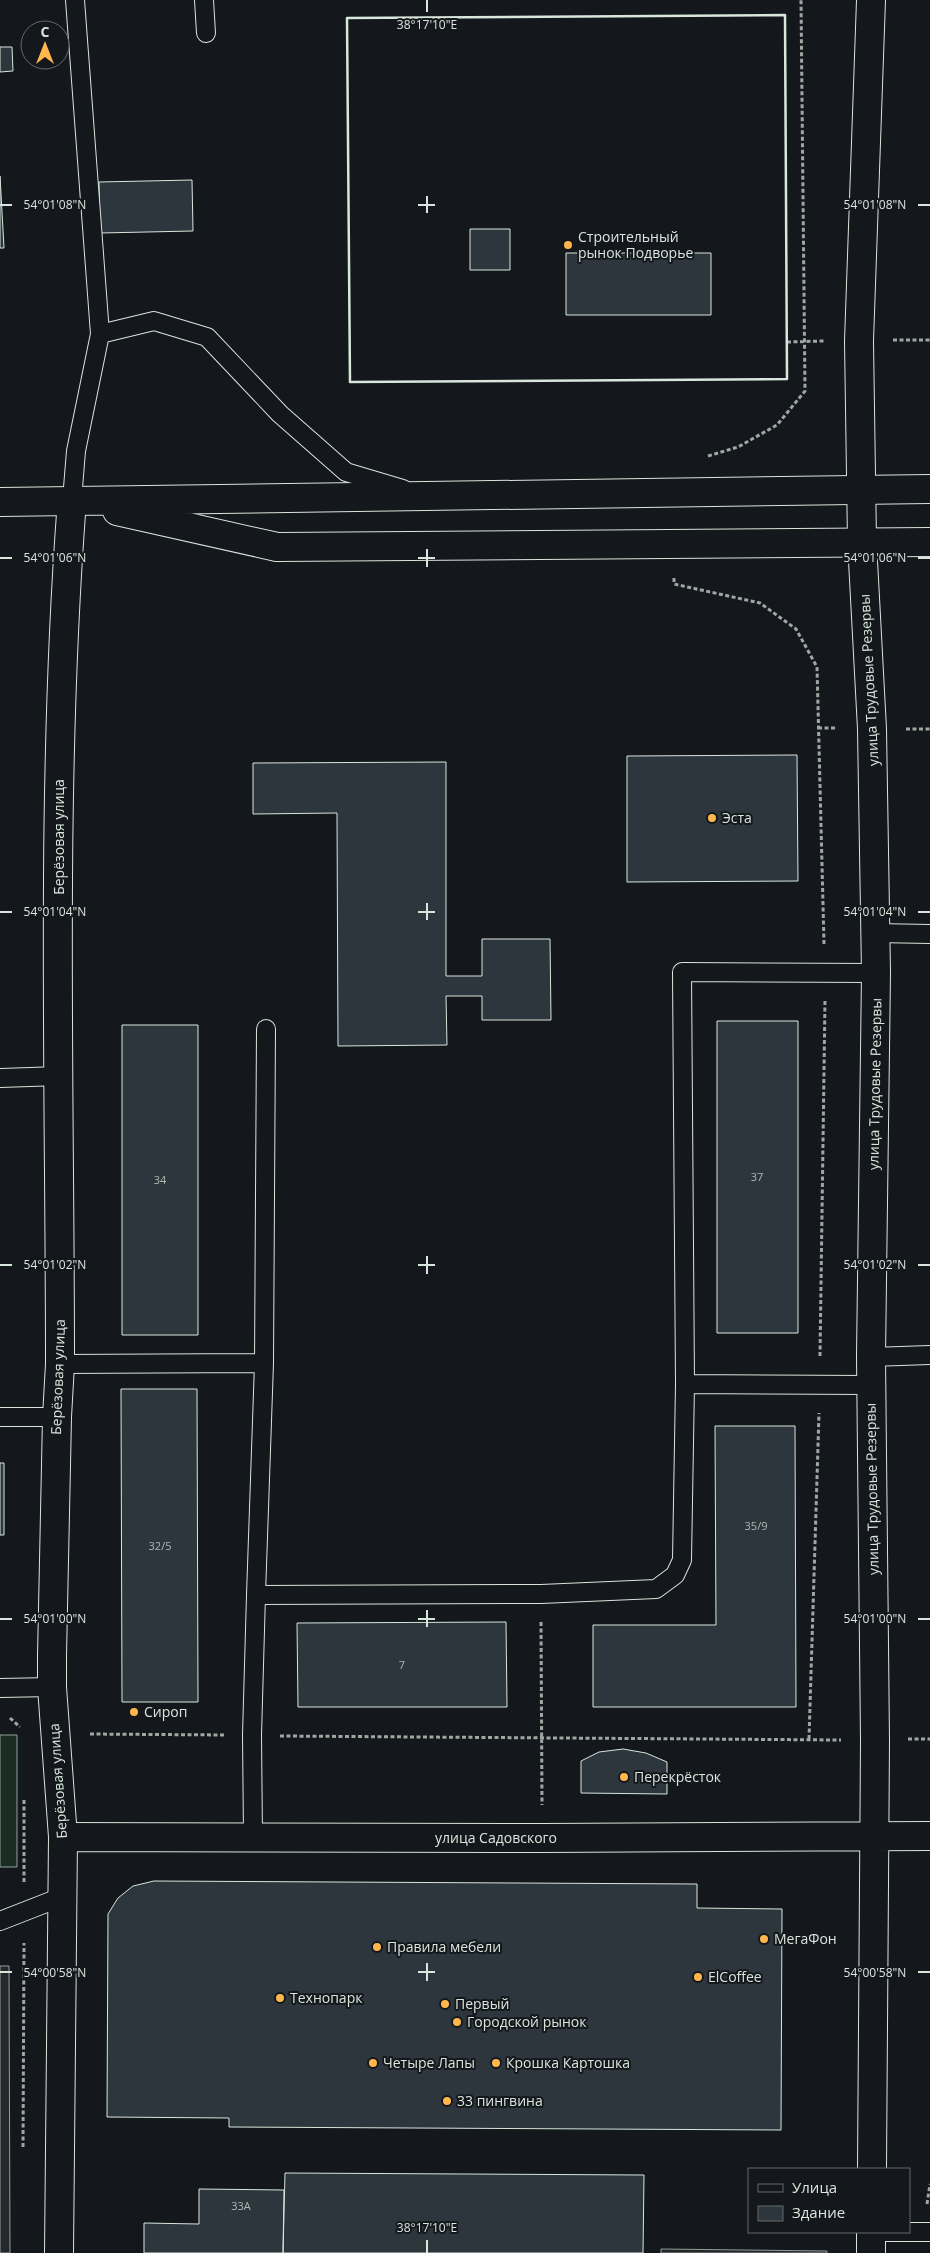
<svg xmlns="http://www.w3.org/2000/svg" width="930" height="2253" viewBox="0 0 930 2253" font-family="'Open Sans',sans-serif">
<rect width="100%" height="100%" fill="#14181c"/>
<path fill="#1a2d24" stroke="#939e99" d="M0,1735H17V1867H0Z"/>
<path fill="#24282b" stroke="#939e99" d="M0,1966H9L10,2253H0Z
M661,2249L827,2251V2253H661Z"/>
<path fill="#2c363c" stroke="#d8e6dc" d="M0,47H12L13,71L0,72Z
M0,176L4,248H0Z
M192,180L193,231L100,233L99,182Z
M470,229H510V270H470Z
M566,253H711V315H566Z
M797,755L798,881L627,882V756Z
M446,762V976H482V939H550L551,1020H482V996H446L447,1045L338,1046L337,813L253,814V763Z
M717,1021H798V1333H717Z
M122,1025H198V1335H122Z
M121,1389H197L198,1702H122Z
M715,1426H795L796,1707H593V1625H716Z
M0,1463H4V1535H0Z
M506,1622L507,1707H298L297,1623Z
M623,1749L646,1753L667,1762V1794L581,1793V1761L599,1752Z
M154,1881L697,1884V1908L782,1909L781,2130L229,2127V2118L107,2117L108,1914L118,1898L133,1886Z
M285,2173L644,2175L643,2253H283Z
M199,2189L284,2190L283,2253H144V2223L199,2224Z"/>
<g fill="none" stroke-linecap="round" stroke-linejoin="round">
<g stroke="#d8e6dc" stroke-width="20">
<path id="service" d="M204,0L206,33
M100,334L154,321L207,337L280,414L346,472L403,489
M72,500L76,451L100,334L75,0
M875,933L930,934
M0,1078L60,1076
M871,1357L930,1355
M60,1364L264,1363
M685,1384L682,972L876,973
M0,1417H57
M256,1595L264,1363L266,1029
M0,1688L52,1687
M253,1837L252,1735L256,1595L541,1594L656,1589L675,1575L682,1560L685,1384L871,1385
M0,1921L64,1896
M871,2232H930"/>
</g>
<g stroke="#d8e6dc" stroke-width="30">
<path id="minor" d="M63,1837L52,1687V1656L57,1417L60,1364C60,1076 50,787 72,500"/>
</g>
<g stroke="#d8e6dc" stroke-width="30">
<path id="tertiary" d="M871,0L859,341L862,542L872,729L876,973L871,1357L875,1741L872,2169
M59,2253L63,1837L542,1838L930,1836
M871,2253V2232"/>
</g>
<g stroke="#d8e6dc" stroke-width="30">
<path id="secondary" d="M0,502L930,489
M117,511L277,547L930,542"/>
</g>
<path stroke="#9da8a2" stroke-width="3" stroke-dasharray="4 2.5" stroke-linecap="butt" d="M893,340H930
M787,342L824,341
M708,456L738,447L777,425L805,391L801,0
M674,578V584L760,603L796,629L817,667L824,944
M818,728H837
M906,729H930
M820,1356L825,1000
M541,1622L542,1805
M10,1718L20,1727
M90,1734L224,1735
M280,1736L841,1740
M809,1739L819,1413
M908,1739H930
M24,1800V1882
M23,2147L24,1943
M927,2204L930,2184"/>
<use href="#service" stroke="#14181c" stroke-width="18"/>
<use href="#minor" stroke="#14181c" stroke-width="28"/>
<use href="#tertiary" stroke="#14181c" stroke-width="28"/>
<use href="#secondary" stroke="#14181c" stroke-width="28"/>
<path stroke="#d8e6dc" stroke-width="2.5" d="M785,15L787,379L350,382L347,18Z"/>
</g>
<path fill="none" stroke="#d8e6dc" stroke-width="2" d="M427,0V12M427,196V213M0,205H12M418,205H435M918,205H930M427,549V567M0,558H12M418,558H435M918,558H930M427,903V920M0,912H12M418,912H435M918,912H930M427,1256V1274M0,1265H12M418,1265H435M918,1265H930M427,1610V1627M0,1619H12M418,1619H435M918,1619H930M427,1963V1981M0,1972H12M418,1972H435M918,1972H930M427,2240V2253"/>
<g fill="#ffb74d" stroke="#14181c" stroke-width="2">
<circle cx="568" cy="245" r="5"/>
<circle cx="712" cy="818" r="5"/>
<circle cx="134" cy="1712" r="5"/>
<circle cx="624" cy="1777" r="5"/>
<circle cx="764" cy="1939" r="5"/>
<circle cx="377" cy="1947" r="5"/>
<circle cx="698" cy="1977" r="5"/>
<circle cx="280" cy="1998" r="5"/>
<circle cx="445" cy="2004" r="5"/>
<circle cx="457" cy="2022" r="5"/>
<circle cx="373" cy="2063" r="5"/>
<circle cx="496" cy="2063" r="5"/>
<circle cx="447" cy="2101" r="5"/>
</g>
<g text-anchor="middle" stroke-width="4" stroke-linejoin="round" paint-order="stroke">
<g font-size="11" fill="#adbab4">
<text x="757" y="1181">37</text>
<text x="160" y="1184">34</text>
<text x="756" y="1530">35/9</text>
<text x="160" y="1550">32/5</text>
<text x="402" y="1669">7</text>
<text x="241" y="2210">33А</text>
</g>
<g font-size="14" fill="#d8e6dc" stroke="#14181c" text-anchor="start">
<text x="578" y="242">Строительный<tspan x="578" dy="16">рынок Подворье</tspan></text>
<text x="722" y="823">Эста</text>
<text x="144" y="1717">Сироп</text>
<text x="634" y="1782">Перекрёсток</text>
<text x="774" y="1944">МегаФон</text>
<text x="387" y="1952">Правила мебели</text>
<text x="708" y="1982">ElCoffee</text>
<text x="290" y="2003">Технопарк</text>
<text x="455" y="2009">Первый</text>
<text x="467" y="2027">Городской рынок</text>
<text x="383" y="2068">Четыре Лапы</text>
<text x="506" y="2068">Крошка Картошка</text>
<text x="457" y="2106">33 пингвина</text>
</g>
<g font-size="14" fill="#d8e6dc" stroke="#14181c">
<text transform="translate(869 680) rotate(-93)" y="5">улица Трудовые Резервы</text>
<text transform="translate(59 837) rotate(-90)" y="5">Берёзовая улица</text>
<text transform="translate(875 1084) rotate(-89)" y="5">улица Трудовые Резервы</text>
<text transform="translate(58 1377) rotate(-88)" y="5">Берёзовая улица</text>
<text transform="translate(872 1489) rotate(-91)" y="5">улица Трудовые Резервы</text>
<text transform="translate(58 1781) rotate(-94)" y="5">Берёзовая улица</text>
<text x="496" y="1843">улица Садовского</text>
</g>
</g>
<g font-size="12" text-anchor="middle" fill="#d8e6dc" stroke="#14181c" stroke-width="4" stroke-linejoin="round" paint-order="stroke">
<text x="427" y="29">38°17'10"E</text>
<text x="55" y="209">54°01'08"N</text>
<text x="875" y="209">54°01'08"N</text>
<text x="55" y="562">54°01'06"N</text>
<text x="875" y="562">54°01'06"N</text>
<text x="55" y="916">54°01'04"N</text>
<text x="875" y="916">54°01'04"N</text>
<text x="55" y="1269">54°01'02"N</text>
<text x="875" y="1269">54°01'02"N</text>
<text x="55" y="1623">54°01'00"N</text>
<text x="875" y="1623">54°01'00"N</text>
<text x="55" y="1977">54°00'58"N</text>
<text x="875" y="1977">54°00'58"N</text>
<text x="427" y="2232">38°17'10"E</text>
</g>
<rect x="748" y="2168" width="162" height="65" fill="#14181c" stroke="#626a69"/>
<rect x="758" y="2184" width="25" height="8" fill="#14181c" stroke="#626a69"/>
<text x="792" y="2193" font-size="15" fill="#d8e6dc">Улица</text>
<rect x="758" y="2206" width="25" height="15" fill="#2c363c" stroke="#626a69"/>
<text x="792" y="2218" font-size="15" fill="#d8e6dc">Здание</text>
<g transform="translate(45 45)"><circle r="24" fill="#14181c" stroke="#626a69"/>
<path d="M0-4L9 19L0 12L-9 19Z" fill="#ffb74d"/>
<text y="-8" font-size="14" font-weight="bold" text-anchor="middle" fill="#d8e6dc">С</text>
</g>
</svg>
